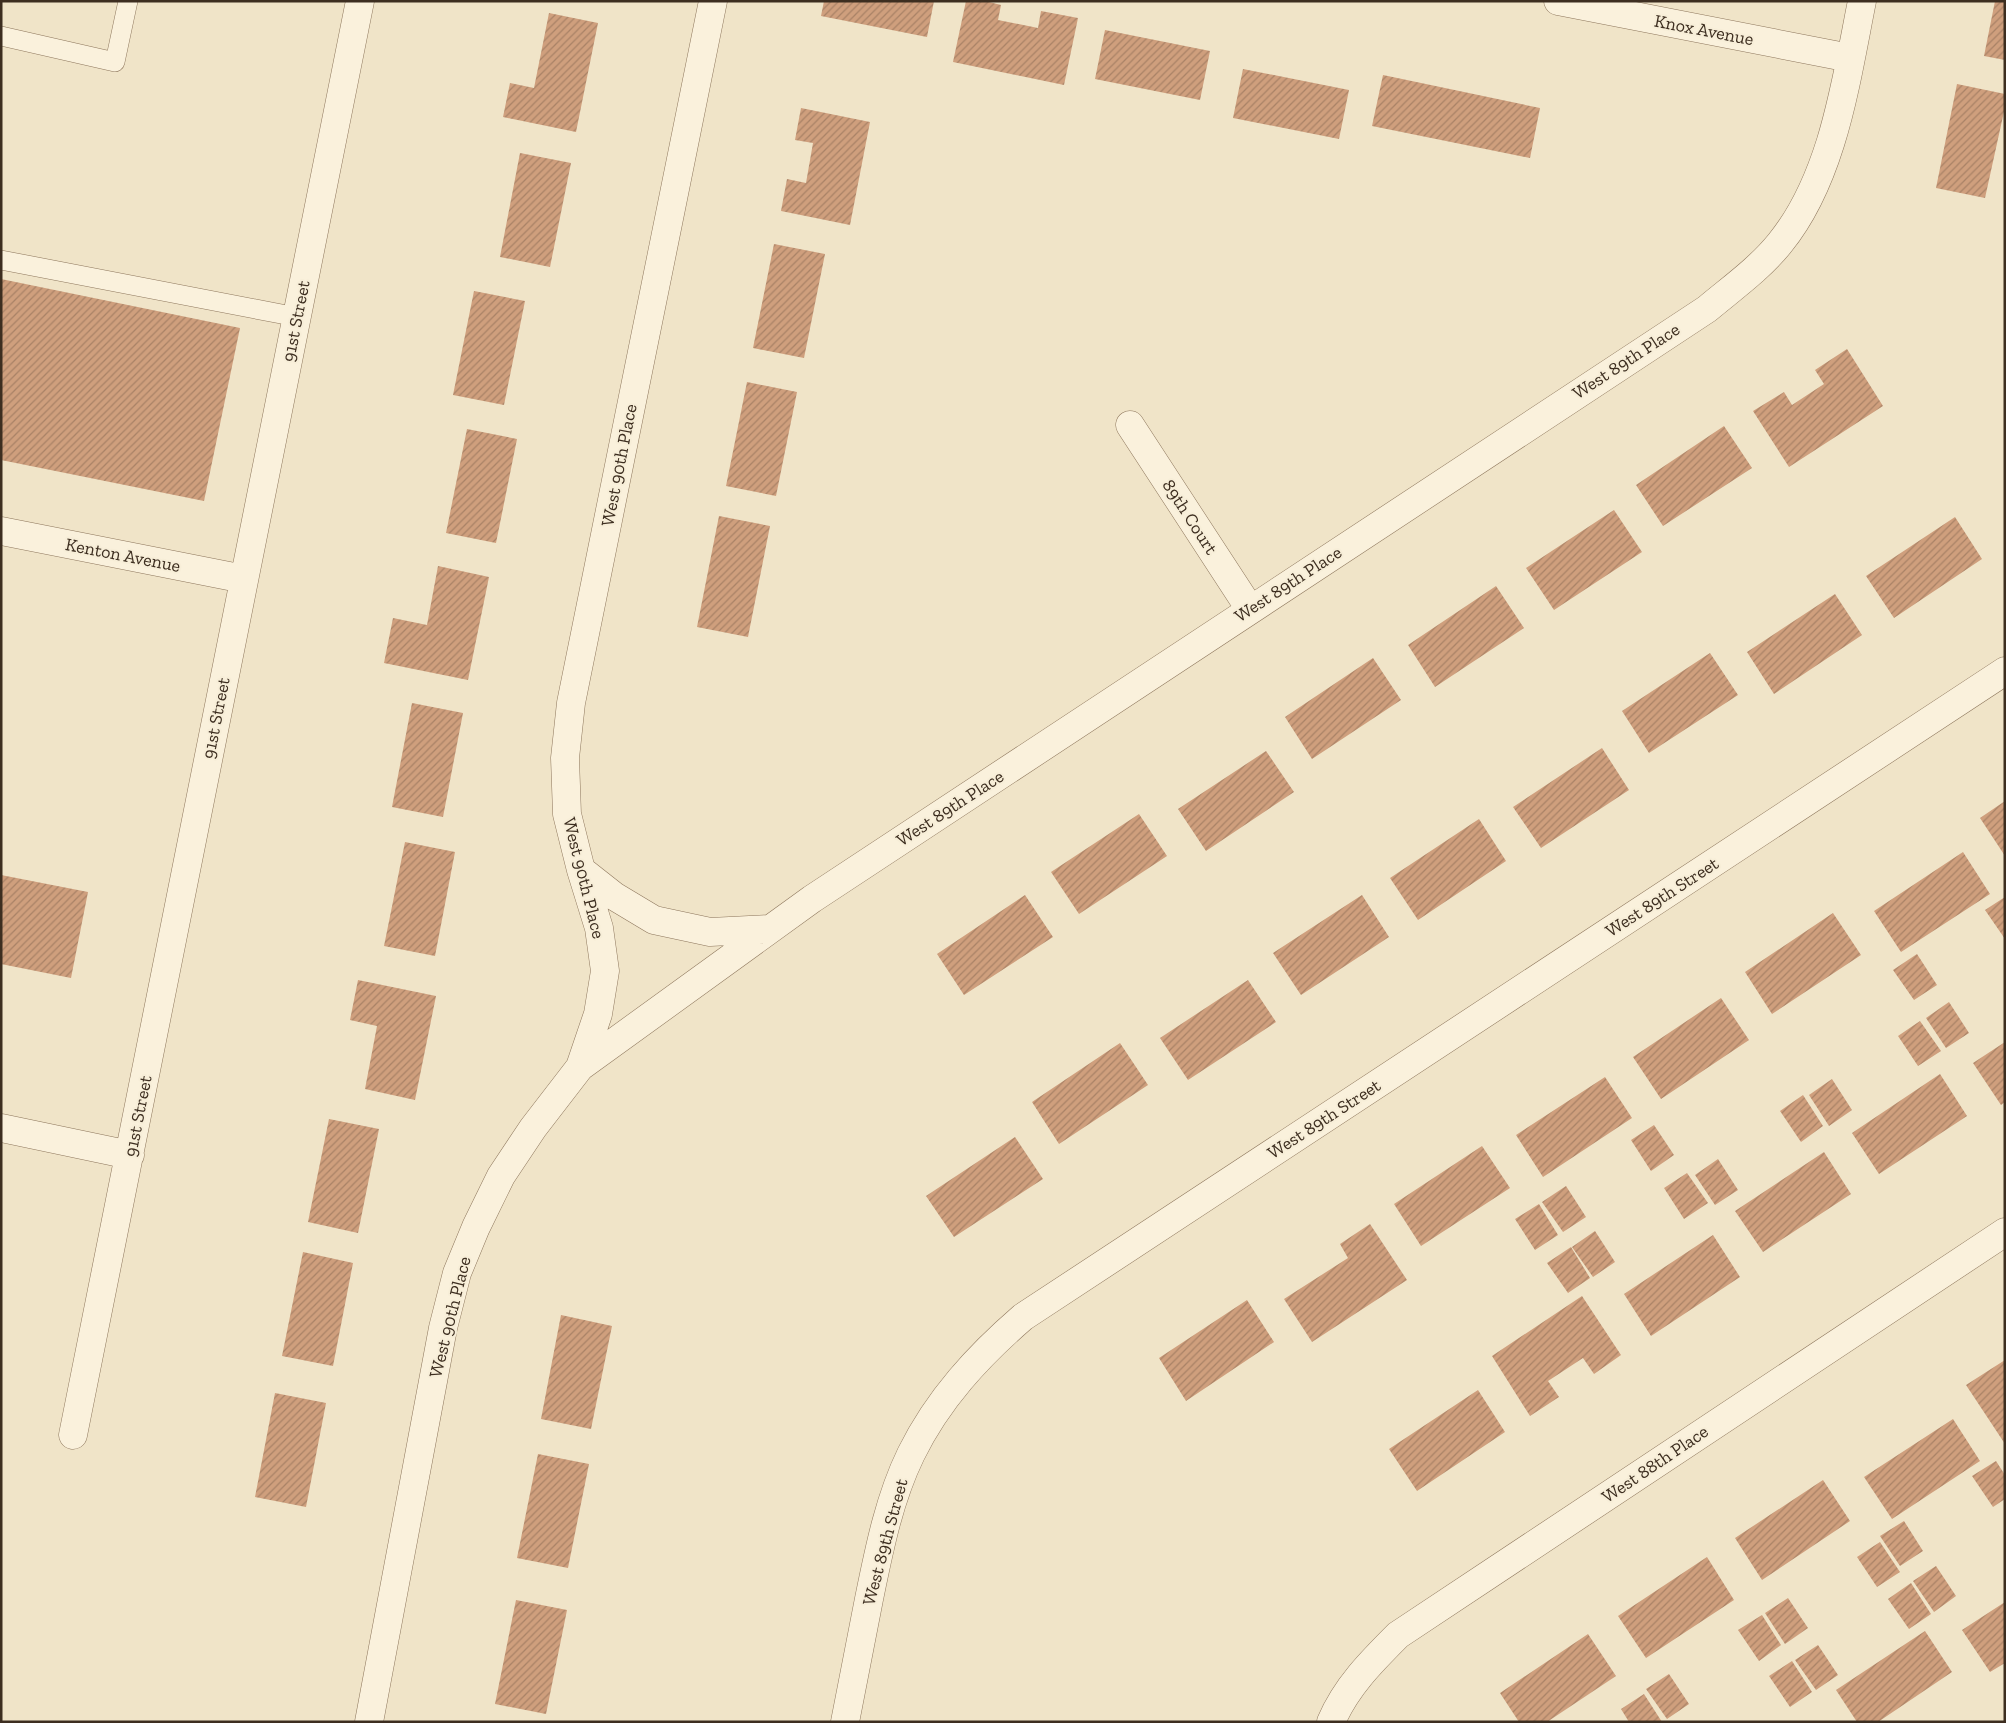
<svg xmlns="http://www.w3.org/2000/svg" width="2006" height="1723" viewBox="0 0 2006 1723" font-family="'Zilla Slab',serif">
<defs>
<pattern id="building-hatch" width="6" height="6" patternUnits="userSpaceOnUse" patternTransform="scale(1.25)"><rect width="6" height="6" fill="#cf9f7d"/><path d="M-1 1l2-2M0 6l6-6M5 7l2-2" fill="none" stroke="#a98266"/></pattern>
</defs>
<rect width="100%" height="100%" fill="#f0e4c8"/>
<path fill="url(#building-hatch)" d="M824,1H934L927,37L821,16Z
M966,1H985L1001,5L998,20L1038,28L1041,11L1078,18L1064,85L953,62Z
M1995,1H2005V60L1984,56Z
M549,13L598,23L576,132L503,117L510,83L534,88Z
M1105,30L1210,51L1200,100L1095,79Z
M1243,69L1349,90L1339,139L1233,118Z
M1383,75L1540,108L1530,158L1372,126Z
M1957,84L2005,94V107L1985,198L1936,188Z
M801,108L870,122L850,225L781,211L787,179L806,183L813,143L795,140Z
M520,153L571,163L550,267L500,257Z
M774,244L825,254L804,358L753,348Z
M1,279L240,328L204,501L1,460Z
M474,291L525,301L504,405L453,395Z
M1847,349L1883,406L1789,467L1753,411L1784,392L1792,405L1824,384L1815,370Z
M747,382L797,392L776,496L726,486Z
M1724,426L1752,468L1663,526L1636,485Z
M467,429L517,439L496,543L446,533Z
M1614,510L1642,552L1554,610L1526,568Z
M719,516L770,526L748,637L697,627Z
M1955,517L1982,559L1894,618L1866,576Z
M438,566L489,577L468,680L384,663L393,618L427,625Z
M1496,586L1524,628L1435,687L1408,645Z
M1835,594L1862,635L1774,694L1747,652Z
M1710,653L1738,695L1649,753L1622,711Z
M1373,658L1401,700L1312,759L1285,717Z
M412,703L463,713L443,817L392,807Z
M1602,748L1629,790L1541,848L1513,807Z
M1266,751L1294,792L1206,851L1178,809Z
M2005,801V856L1980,818Z
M1139,814L1167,856L1079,914L1051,872Z
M1479,819L1506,861L1418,920L1390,878Z
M405,842L455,852L435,956L384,946Z
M1963,852L1990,894L1901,952L1874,911Z
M1,875L88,892L71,978L1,964Z
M1025,895L1053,937L964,995L937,954Z
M1362,895L1389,937L1301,995L1273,953Z
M2005,897V939L1985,910Z
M1833,913L1861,955L1772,1014L1745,972Z
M1917,954L1937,985L1914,1000L1893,970Z
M358,980L436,996L415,1100L365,1089L377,1026L350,1020Z
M1248,980L1276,1022L1188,1080L1160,1038Z
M1721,998L1749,1040L1661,1099L1633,1057Z
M1949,1002L1969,1033L1946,1048L1926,1018Z
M1920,1021L1941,1051L1918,1066L1898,1036Z
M2005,1042V1102L2001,1105L1973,1063Z
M1120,1043L1148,1085L1059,1144L1032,1102Z
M1940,1074L1967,1116L1879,1174L1852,1133Z
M1605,1077L1632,1118L1543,1177L1516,1135Z
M1832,1079L1852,1110L1829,1126L1809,1095Z
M1803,1095L1823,1126L1801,1142L1780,1111Z
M329,1119L379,1129L358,1233L308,1222Z
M1654,1125L1674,1155L1651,1171L1631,1140Z
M1015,1137L1043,1179L954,1237L926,1196Z
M1482,1146L1510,1188L1421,1246L1394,1204Z
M1824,1152L1851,1194L1763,1252L1735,1211Z
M1718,1159L1738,1190L1715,1205L1695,1175Z
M1687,1173L1708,1203L1684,1219L1664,1188Z
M1566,1186L1586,1217L1563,1232L1542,1202Z
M1539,1204L1558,1235L1535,1250L1515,1219Z
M1370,1224L1407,1280L1312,1342L1284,1299L1348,1258L1340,1244Z
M1595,1231L1615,1262L1593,1277L1572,1247Z
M1713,1235L1740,1277L1651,1336L1624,1294Z
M1571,1247L1590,1278L1568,1293L1547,1263Z
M303,1252L353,1263L333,1366L282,1356Z
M1582,1296L1621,1355L1594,1374L1583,1358L1548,1381L1559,1397L1530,1416L1492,1356Z
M1247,1300L1274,1342L1186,1401L1159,1358Z
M561,1315L612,1326L591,1429L541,1419Z
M2005,1360V1444L1966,1385Z
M1478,1390L1505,1432L1417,1491L1389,1449Z
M275,1393L326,1403L306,1507L255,1497Z
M1953,1419L1980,1461L1892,1519L1864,1477Z
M538,1454L589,1464L568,1568L517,1558Z
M1996,1461L2005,1475V1499L1993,1507L1972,1476Z
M1823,1480L1850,1521L1762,1580L1735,1538Z
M1904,1521L1923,1551L1900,1566L1880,1536Z
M1880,1542L1900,1572L1877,1587L1857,1557Z
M1707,1557L1734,1600L1646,1658L1618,1616Z
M1936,1566L1956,1596L1934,1612L1913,1581Z
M1911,1583L1931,1614L1909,1629L1888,1599Z
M1788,1598L1808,1628L1785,1644L1765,1613Z
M516,1600L567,1610L546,1714L495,1704Z
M2005,1602V1663L1990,1672L1962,1630Z
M1762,1615L1781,1645L1759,1661L1738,1630Z
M1925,1631L1952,1672L1878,1722H1857L1836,1690Z
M1588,1634L1616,1676L1547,1722H1519L1500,1693Z
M1818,1645L1838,1675L1816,1690L1795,1660Z
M1792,1661L1812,1692L1790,1707L1769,1676Z
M1669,1674L1689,1704L1667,1719L1646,1689Z
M1644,1694L1662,1722H1629L1621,1709Z"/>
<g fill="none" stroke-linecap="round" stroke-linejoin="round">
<g stroke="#8d765c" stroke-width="20">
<path id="lane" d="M1,36L115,62L128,1
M1,260L297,317"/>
</g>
<g stroke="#8d765c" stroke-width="29">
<path id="street" d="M1558,1L1850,58
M1130,425L1250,609
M1,531L244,579
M581,870L614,896L654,920L710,932L768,929
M580,1067L812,899L1707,309C1732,288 1759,269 1780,243C1833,178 1846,81 1862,1
M1,1128L130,1155
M73,1435L360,1
M369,1722L443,1328L457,1273L476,1227L501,1176L533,1128L580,1067L598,1014L605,971L599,928L581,870L567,814L565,758L571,703L713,1
M845,1722C853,1681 861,1640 869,1599C879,1550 889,1499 911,1454C938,1399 978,1356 1023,1317L2005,671
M1331,1722C1346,1687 1371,1662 1398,1635L2005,1232"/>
</g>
<use href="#lane" stroke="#faf1dc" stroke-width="19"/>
<use href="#street" stroke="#faf1dc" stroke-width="28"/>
</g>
<g text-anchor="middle" stroke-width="4" stroke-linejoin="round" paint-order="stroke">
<g font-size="18" fill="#3d2e20" stroke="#f7eed8">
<text transform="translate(1704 30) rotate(11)" y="6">Knox Avenue</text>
<text transform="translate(296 321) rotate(-79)" y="6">91st Street</text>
<text transform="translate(1626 361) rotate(-33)" y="6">West 89th Place</text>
<text transform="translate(619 465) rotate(-79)" y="6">West 90th Place</text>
<text transform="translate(1190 517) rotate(57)" y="6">89th Court</text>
<text transform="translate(123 555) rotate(11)" y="6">Kenton Avenue</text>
<text transform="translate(1288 584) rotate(-33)" y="6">West 89th Place</text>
<text transform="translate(216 718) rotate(-79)" y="6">91st Street</text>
<text transform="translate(950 808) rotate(-33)" y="6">West 89th Place</text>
<text transform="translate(584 878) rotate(76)" y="6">West 90th Place</text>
<text transform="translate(1662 897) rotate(-33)" y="6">West 89th Street</text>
<text transform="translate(138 1116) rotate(-79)" y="6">91st Street</text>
<text transform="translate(1324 1119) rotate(-33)" y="6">West 89th Street</text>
<text transform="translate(450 1317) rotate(-76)" y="6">West 90th Place</text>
<text transform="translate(1655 1464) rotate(-34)" y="6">West 88th Place</text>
<text transform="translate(885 1542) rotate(-75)" y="6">West 89th Street</text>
</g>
</g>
<rect width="2006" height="1723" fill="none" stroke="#3d2e20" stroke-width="5"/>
</svg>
